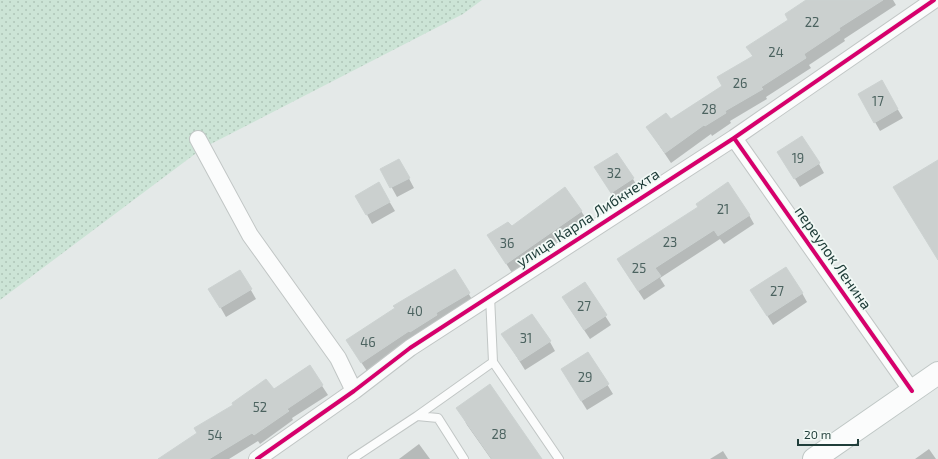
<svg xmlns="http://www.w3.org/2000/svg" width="938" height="459" viewBox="0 0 938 459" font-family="'Exo 2',sans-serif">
<defs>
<pattern id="grass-dots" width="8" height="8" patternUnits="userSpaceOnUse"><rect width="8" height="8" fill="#cce4d6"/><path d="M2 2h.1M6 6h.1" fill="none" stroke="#afc5b8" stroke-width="1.8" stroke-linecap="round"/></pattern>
</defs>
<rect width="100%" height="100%" fill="#e4e9e8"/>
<path fill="url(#grass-dots)" d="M0,0H482L463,14L203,148L0,300Z"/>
<path fill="#0003" d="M808,0H893L896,5L844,39L845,41L809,65L811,68L766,97L767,99L730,121L731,123L712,136L711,134L671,163L647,127L670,120L723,86L753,57L748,47L789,20Z
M881,82L903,118L880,131L859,94Z
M784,161L819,164L824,173L800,187Z
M404,169L414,188L397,197L382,170Z
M601,177L633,179L638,188L617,202Z
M379,184L395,211L372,224L357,196Z
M581,211L587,220L512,273L494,244L511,228Z
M749,215L754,224L724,244L720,239L660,278L665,286L644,300L618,260Z
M455,270L474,303L367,371L353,350Z
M240,271L256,299L226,317L210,289Z
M584,283L611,325L590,339L568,306Z
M802,293L807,302L773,325L757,299Z
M550,342L555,351L525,370L508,343Z
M588,353L613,394L587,410L567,378Z
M309,366L328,395L292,418L293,420L260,444L258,441L229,459H162L273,390Z
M458,408L541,459H491L467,425Z
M419,444L430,459H399Z
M929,449L936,459H915Z
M723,451L728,459H710Z"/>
<path fill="#cbd0cf" stroke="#ccd2d1" d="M806,0H883L839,28L840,30L804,54L806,58L761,87L763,89L725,111L726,113L705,126L704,125L665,153L646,127L666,113L671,119L722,86L717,77L753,56L746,47L788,20L785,14Z
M882,80L898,109L874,123L858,94Z
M802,136L820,163L794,179L777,152Z
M617,153L634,178L611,193L594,167Z
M399,159L410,178L390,188L380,169Z
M938,160V260L893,187Z
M379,182L390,202L366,215L355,196Z
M728,182L750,215L718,236L714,230L655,268L661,276L638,291L617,259L698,207L696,204Z
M565,187L582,211L506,264L487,235L508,222L512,226Z
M786,267L803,293L767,316L750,290Z
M455,269L470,293L436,313L437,315L410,332L409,331L361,363L346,340L395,308L393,306Z
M240,270L252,289L220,308L208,289Z
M585,282L607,315L584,330L562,297Z
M532,314L551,341L520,361L501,334Z
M588,352L609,384L581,401L561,369Z
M310,365L323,385L287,409L289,411L254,435L252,433L209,459H158L197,433L194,428L233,405L232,403L266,379L274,389Z
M490,384L542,459H492L456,408Z"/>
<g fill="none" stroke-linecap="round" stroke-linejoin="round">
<g stroke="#c1c6c5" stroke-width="10">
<path id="lane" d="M493,362L559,459
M417,416L493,362L490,296
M352,459L417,416L438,418L464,459"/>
</g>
<g stroke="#c1c6c5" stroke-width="18">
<path id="street" d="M734,138L912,391
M198,139L250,235L338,358L354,391
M257,459L354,391L410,348L734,138L934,0"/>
</g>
<g stroke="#bfc7c5" stroke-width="24">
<path id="secondary" d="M814,459L938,373"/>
</g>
<use href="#lane" stroke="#fbfcfc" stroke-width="8"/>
<use href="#street" stroke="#fbfcfc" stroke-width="16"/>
<use href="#secondary" stroke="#fbfcfc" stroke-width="22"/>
<g stroke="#f2f9f6" stroke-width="6">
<path id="cycleway" d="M734,138L912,391
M257,459L354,391L410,348L734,138L934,0"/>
</g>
<use href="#cycleway" stroke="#d6006c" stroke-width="4"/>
</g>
<g text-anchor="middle" stroke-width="3.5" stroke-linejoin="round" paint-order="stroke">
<g font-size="13" fill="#4c6360">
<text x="812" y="27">22</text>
<text x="776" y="57">24</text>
<text x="740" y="88">26</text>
<text x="878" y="106">17</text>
<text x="709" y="114">28</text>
<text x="798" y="163">19</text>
<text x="614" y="178">32</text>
<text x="723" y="214">21</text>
<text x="670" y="247">23</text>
<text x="507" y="248">36</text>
<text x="639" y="273">25</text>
<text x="777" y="296">27</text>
<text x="584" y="311">27</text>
<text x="415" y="316">40</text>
<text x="526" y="343">31</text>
<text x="368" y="347">46</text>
<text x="585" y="382">29</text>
<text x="260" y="412">52</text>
<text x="499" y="439">28</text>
<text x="215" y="440">54</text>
</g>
<g font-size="15" fill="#203e3a" stroke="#f2f9f6">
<text transform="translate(588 218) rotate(-33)" y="5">улица Карла Либкнехта</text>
<text transform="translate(833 258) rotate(55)" y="5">переулок Ленина</text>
</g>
</g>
<path d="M798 439v6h60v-6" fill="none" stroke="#203e3a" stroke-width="2"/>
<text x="804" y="439" font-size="12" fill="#203e3a" stroke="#f2f9f6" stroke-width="3" paint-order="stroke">20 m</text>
</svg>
